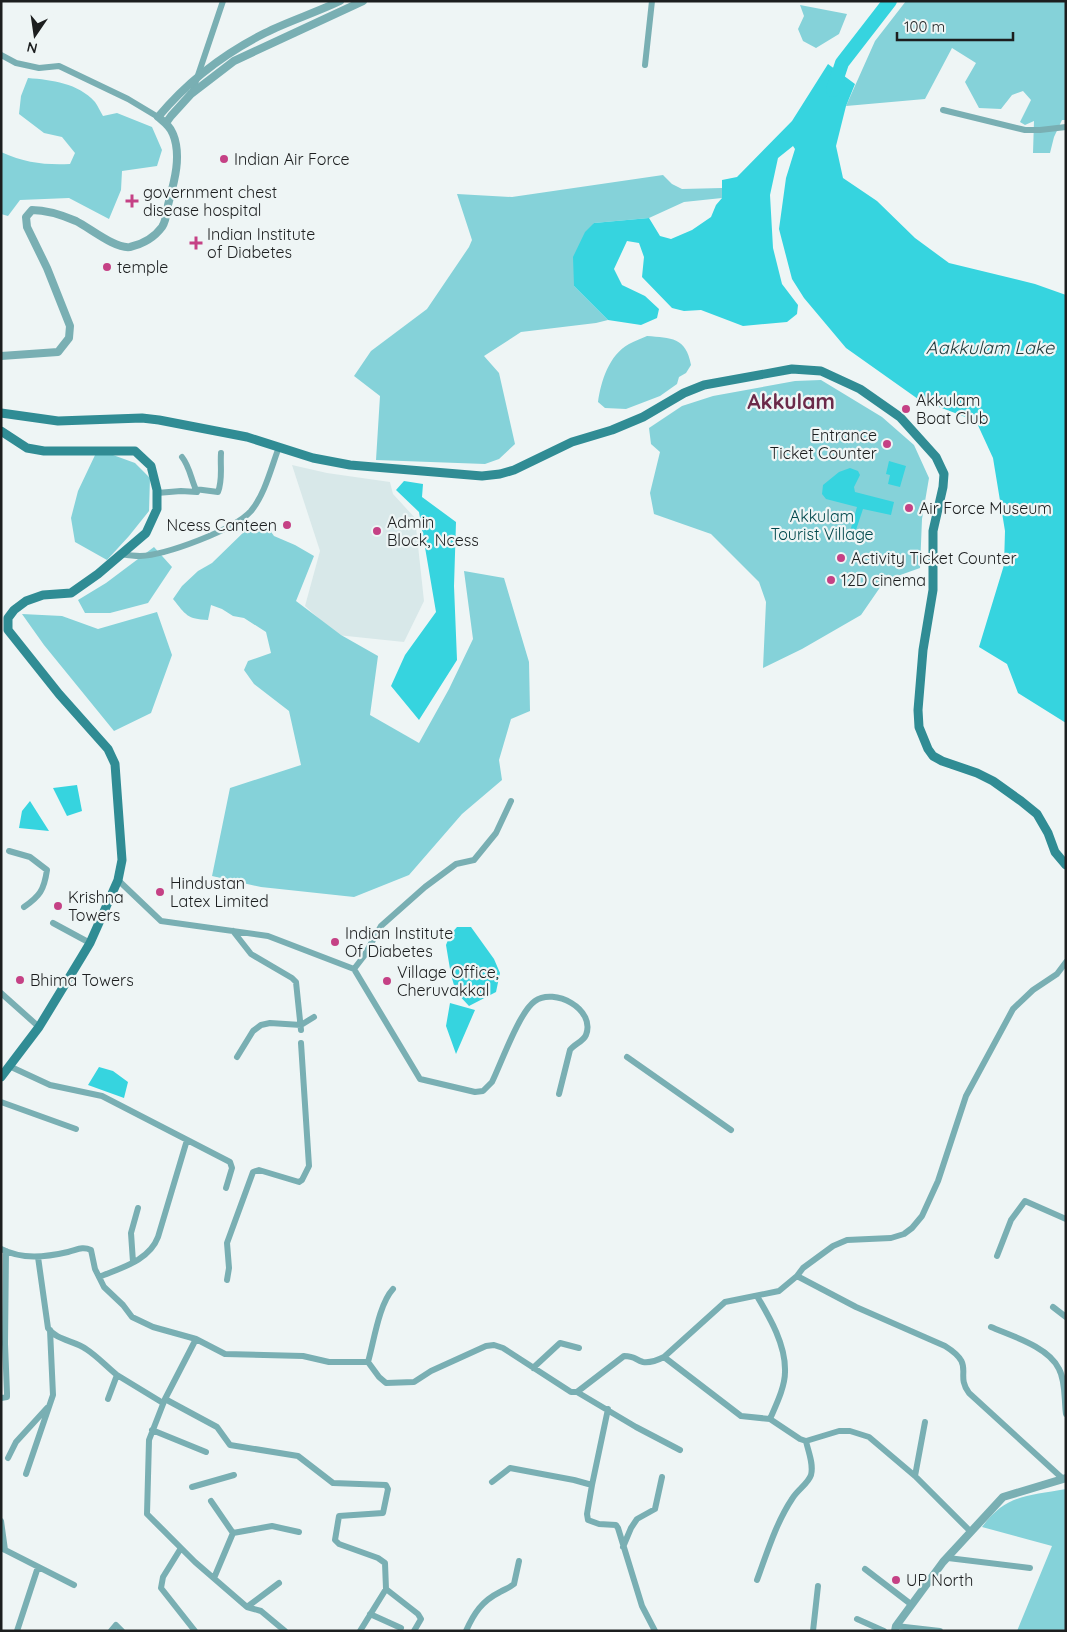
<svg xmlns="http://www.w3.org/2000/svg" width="1067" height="1632" viewBox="0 0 1067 1632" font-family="Quicksand,sans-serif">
<rect width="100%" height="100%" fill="#eef5f5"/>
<path fill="#d8e8e9" d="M292,465L327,473L390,482L393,494L415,518L424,601L404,642L337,635L305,606L320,551Z"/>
<path fill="#85d2d9" d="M906,1H1066V120H1062L1054,137L1050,153H1033L1034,121L1025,125L1020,122L1031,100L1023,91L1012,95L1001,109L979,108L965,82L976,63L952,48L925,99L846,106L875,41Z
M800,5L847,14L839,34L816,48L803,41L798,29L804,16Z
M28,78C52,80 78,83 95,102C98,106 100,111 103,116L117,113L152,127L162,150L157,166L122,171L121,190L109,219L69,198L20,200L8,216L1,214V152C26,163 44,165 70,164L75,153L62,137L44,133L19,114L21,96Z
M663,175L672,184L682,189L722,188V198L684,202L649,218L594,223L574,286L608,320L596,323L521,332L484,356L499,373L515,444L499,459L485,464L376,460L380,396L354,376L371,351L427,309L469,247L472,240L457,194L512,197Z
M647,336C671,338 686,337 691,365L686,373L679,377L677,384L660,396L626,409L605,408L598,402C601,381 609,355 629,344C634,341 641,339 647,336Z
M821,380L882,417L914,445L929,478L922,519L920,568L889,579L881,586L861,615L802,649L763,668L766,602L759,582L711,534L654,514L650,493L660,452L651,444L649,428L682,406L713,396L795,381Z
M96,453L113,455L135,463L150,478L149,511L129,536L107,560L75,542L71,518L78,491Z
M260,524L269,529L274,536L295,545L314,556L296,601L341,635L378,656L370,715L419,743L449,689L473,639L464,571L504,578L529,662L530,711L511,719L499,760L502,780L462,814L409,875L354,897L261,887L212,876L230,788L301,765L289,711L254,684L244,670L248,661L271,653L266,632L244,618L233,616L222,609L211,605L208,620C187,619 186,615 173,599L182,586L198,571L212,563L249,527Z
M154,547L172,567L148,603L110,613H85L78,600L106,583Z
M157,612L172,655L151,713L114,731L44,645L22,614L62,616L98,629Z
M1066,1489V1631H1017L1052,1546L982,1527C1006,1494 1028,1496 1066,1489Z"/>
<path fill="#36d4df" d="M828,64L855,84L846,106L836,146L843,178L877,201L915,238L949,263L1035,284L1066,295V723L1018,693L1007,664L979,647L1004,565L1005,531L993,458L976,421L918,399L846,348L804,298L792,279L779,229L786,178L795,149L793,146L778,158L770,195L773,248L782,284L798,305L797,314L787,322L743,326L701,310L684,311L672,308L642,277L644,257L639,243L627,241L614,269L622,285L645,296L659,309L657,318L641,325L608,320L574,286L573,257L585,232L594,223L649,218L660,236L671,239L692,230L711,217L716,205L722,198V180L737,177L792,121Z
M889,461L906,466L900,487L888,484L890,475L886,474Z
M850,468L858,471L860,475L854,487L855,492L894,502L891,515L863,509L856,530L851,528L857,507L826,499L822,494L823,485L839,472Z
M404,481L423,484L422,497L456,522L454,586L457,660L419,720L391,686L405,655L436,612L419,512L396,490Z
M77,785L82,811L67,816L53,788Z
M30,801L49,831L19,828L22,811Z
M457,927H471L494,959L500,973L496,992L469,1006L456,992L451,975L446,945L450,935Z
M450,1003L475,1010L456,1054L446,1026Z
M99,1067L113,1071L128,1082L124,1098L88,1085Z"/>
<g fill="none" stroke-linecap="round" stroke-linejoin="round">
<path stroke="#36d4df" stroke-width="14" d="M833,90L842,63L890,1"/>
<path stroke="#79afb3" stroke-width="6" d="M1,55L16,63L39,68L59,66L128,99L158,117
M645,65L652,1
M192,93L223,1
M943,110L1025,130H1040L1066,127
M195,489L218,492C223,479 220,467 221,453
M157,493L181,491L197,492C191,480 190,467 182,457
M121,554C127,555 134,556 140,556C166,555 234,530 251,511C265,494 271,468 279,447
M9,851L30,857L47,870C44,890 40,896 24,907
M118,880L161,921L268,936L354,969L364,956L381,926L425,887L456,864L474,860L496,833L511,801
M53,923L90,943
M233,931L251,954L292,978L296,982L301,1030
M354,969L420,1079L475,1092L483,1091L492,1082C501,1064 519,1012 535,1001C554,987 596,1009 586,1035C583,1042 574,1044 570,1050L559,1094
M1,993L39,1027
M237,1057L253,1031L261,1025L270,1023L301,1025L314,1017
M627,1057L731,1130
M9,1066L50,1085L102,1096L230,1162L232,1168L226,1188
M1,1102L76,1129
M1,1249C22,1260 46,1257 68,1252C77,1250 82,1246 91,1250L95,1269L104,1287L123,1305L132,1317L153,1327L196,1339L225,1354L303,1356L329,1362H368L379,1377L386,1383L414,1382L431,1371L486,1346L494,1345L503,1348L571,1392H577L624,1356C636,1356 635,1360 643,1362C650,1363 658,1360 664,1357L725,1302L779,1291L797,1276L803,1268L833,1246L847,1240L891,1238L904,1234L912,1228L922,1216L938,1181L966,1096L1013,1009L1033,990L1057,974L1066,962
M997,1256L1011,1220L1025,1201L1066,1219
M38,1257L48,1328C57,1341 74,1340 86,1349C97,1356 107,1367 117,1375L108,1399
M133,1262L131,1233L138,1208
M797,1276L856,1307L945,1346C977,1366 954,1373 969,1393L1062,1478
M99,1277C120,1268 149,1261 158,1237L187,1140
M227,1280L229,1268L227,1243L253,1172L259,1170L299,1182L302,1180L309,1166L301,1043
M757,1296C770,1318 786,1345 785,1372C785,1387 776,1405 770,1419L800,1439L806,1441L839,1431H850L869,1437L915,1476L971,1532
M1053,1307L1066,1317
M991,1327C1012,1336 1049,1347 1059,1369C1066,1382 1064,1400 1066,1414
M196,1339L165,1399L149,1440L147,1514L195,1562L247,1607L261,1611L285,1631
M664,1357L741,1416L770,1419
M368,1362C374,1341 379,1304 393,1289
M533,1368L560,1343L579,1348
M117,1375L163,1403
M577,1392L636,1427L680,1450
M1,1398L7,1397V1393L5,1344L6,1251
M165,1399L217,1427L230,1445L298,1456L333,1483L386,1485L388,1489L383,1513L339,1516L335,1540L339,1544L378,1558L385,1563L386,1589
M152,1430L206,1452
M8,1458L16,1442L47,1408
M26,1474L53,1395L50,1330
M915,1476L925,1422
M492,1482L510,1468L574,1480L592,1485L587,1514L588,1520L599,1524L616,1525L618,1528L642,1606L655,1631
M592,1485L608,1409
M192,1487L234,1475
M211,1501L233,1533L214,1578
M1,1521L5,1550
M233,1533L272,1526L299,1532
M623,1547L631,1528L637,1519L655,1509L662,1477
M1,1548L74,1585
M181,1548L163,1577L161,1588L195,1631
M948,1558L1030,1568
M865,1569L912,1605
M757,1580C767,1553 776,1523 792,1499C797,1490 808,1484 811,1475C814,1464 808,1451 806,1441
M247,1607L279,1583
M370,1614L401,1628
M857,1619L884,1631
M896,1626L940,1631
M17,1631L38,1567
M111,1631L116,1625L122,1631
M360,1631L386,1589L418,1614L421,1619L414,1631
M466,1631C474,1613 482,1601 500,1592C505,1589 509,1588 514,1584L519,1561
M813,1631L818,1586"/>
<path stroke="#79afb3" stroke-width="8" d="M166,123L171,116L191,94L234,61L363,1
M1,356L58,352L69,338L70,326L47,268L27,227L26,217L32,210C47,210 62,215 76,221C90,228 115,249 130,247C143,244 154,238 162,227C166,221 167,212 168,205C174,183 182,156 173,134C170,126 164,122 158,117C188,81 223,54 265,33C289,21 315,13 340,1
M895,1631L896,1626L943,1562L1003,1497L1066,1478"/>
<path stroke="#308c94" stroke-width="9" d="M1,413L58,421L142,418L159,420L247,437L313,458L350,465L482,476L500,474L514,470L572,442L612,430L643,417L684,393L704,385L792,369L821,371L860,389L900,417L936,457L944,474L943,487L933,531V590L923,650L918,710L919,727L928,749L933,756L942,761L977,773L993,781L1021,801L1037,814L1048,833L1055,852L1066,865
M1,431L27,448L44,451H135L151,466L157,490V509L146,533L98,574L71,593L43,595L26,601L14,610L8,618V630L59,694L108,749L115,764L122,860L118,880L90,943L81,958L39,1027L1,1077"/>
</g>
<g fill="#c54185" stroke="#eef5f5" stroke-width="2">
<circle cx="224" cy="159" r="5"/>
<path d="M129.5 193.5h5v5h5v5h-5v5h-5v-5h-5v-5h5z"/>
<path d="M193.5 235.5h5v5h5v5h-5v5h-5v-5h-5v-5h5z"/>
<circle cx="107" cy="267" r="5"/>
<circle cx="906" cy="409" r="5"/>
<circle cx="887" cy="444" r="5"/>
<circle cx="909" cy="508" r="5"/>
<circle cx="287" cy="525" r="5"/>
<circle cx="377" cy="531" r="5"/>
<circle cx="841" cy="558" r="5"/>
<circle cx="831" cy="580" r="5"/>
<circle cx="160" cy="892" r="5"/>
<circle cx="58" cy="906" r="5"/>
<circle cx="335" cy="942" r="5"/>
<circle cx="20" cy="980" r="5"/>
<circle cx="387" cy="981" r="5"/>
<circle cx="896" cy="1580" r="5"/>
</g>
<g text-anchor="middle" stroke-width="4.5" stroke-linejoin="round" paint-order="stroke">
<g font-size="16" fill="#1c1e1f" stroke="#eef5f5" text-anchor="start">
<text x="234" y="165">Indian Air Force</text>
<text x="143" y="198">government chest<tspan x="143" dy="18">disease hospital</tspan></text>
<text x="207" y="240">Indian Institute<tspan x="207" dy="18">of Diabetes</tspan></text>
<text x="117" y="273">temple</text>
<text x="916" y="406">Akkulam<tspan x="916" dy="18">Boat Club</tspan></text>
<text x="877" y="441" text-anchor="end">Entrance<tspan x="877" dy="18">Ticket Counter</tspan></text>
<text x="919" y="514">Air Force Museum</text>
<text x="387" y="528">Admin<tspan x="387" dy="18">Block, Ncess</tspan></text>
<text x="277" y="531" text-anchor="end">Ncess Canteen</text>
<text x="851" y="564">Activity Ticket Counter</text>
<text x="841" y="586">12D cinema</text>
<text x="170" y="889">Hindustan<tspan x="170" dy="18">Latex Limited</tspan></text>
<text x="68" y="903">Krishna<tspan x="68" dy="18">Towers</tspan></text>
<text x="345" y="939">Indian Institute<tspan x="345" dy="18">Of Diabetes</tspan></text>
<text x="397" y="978">Village Office,<tspan x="397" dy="18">Cheruvakkal</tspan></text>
<text x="30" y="986">Bhima Towers</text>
<text x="906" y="1586">UP North</text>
</g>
<g font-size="16" fill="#00484c" stroke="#eef5f5">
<text x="822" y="522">Akkulam<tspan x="822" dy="18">Tourist Village</tspan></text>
</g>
<g font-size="18" font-style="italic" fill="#223b3d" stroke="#eef5f5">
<text x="990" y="354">Aakkulam Lake</text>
</g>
<g font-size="21" font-weight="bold" fill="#6b2a4a" stroke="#eef5f5">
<text x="791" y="409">Akkulam</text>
</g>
</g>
<rect width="1067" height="1632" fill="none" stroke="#1c1e1f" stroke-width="5"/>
<g transform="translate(35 35) rotate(193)" stroke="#eef5f5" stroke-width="4" paint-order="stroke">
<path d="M0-4L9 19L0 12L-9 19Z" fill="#1c1e1f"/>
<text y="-8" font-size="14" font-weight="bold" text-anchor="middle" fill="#1c1e1f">N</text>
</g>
<path d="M897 32v8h116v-8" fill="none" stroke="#1c1e1f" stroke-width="2.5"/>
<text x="904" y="32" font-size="15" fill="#1c1e1f" stroke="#eef5f5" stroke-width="4" paint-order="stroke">100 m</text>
</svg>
